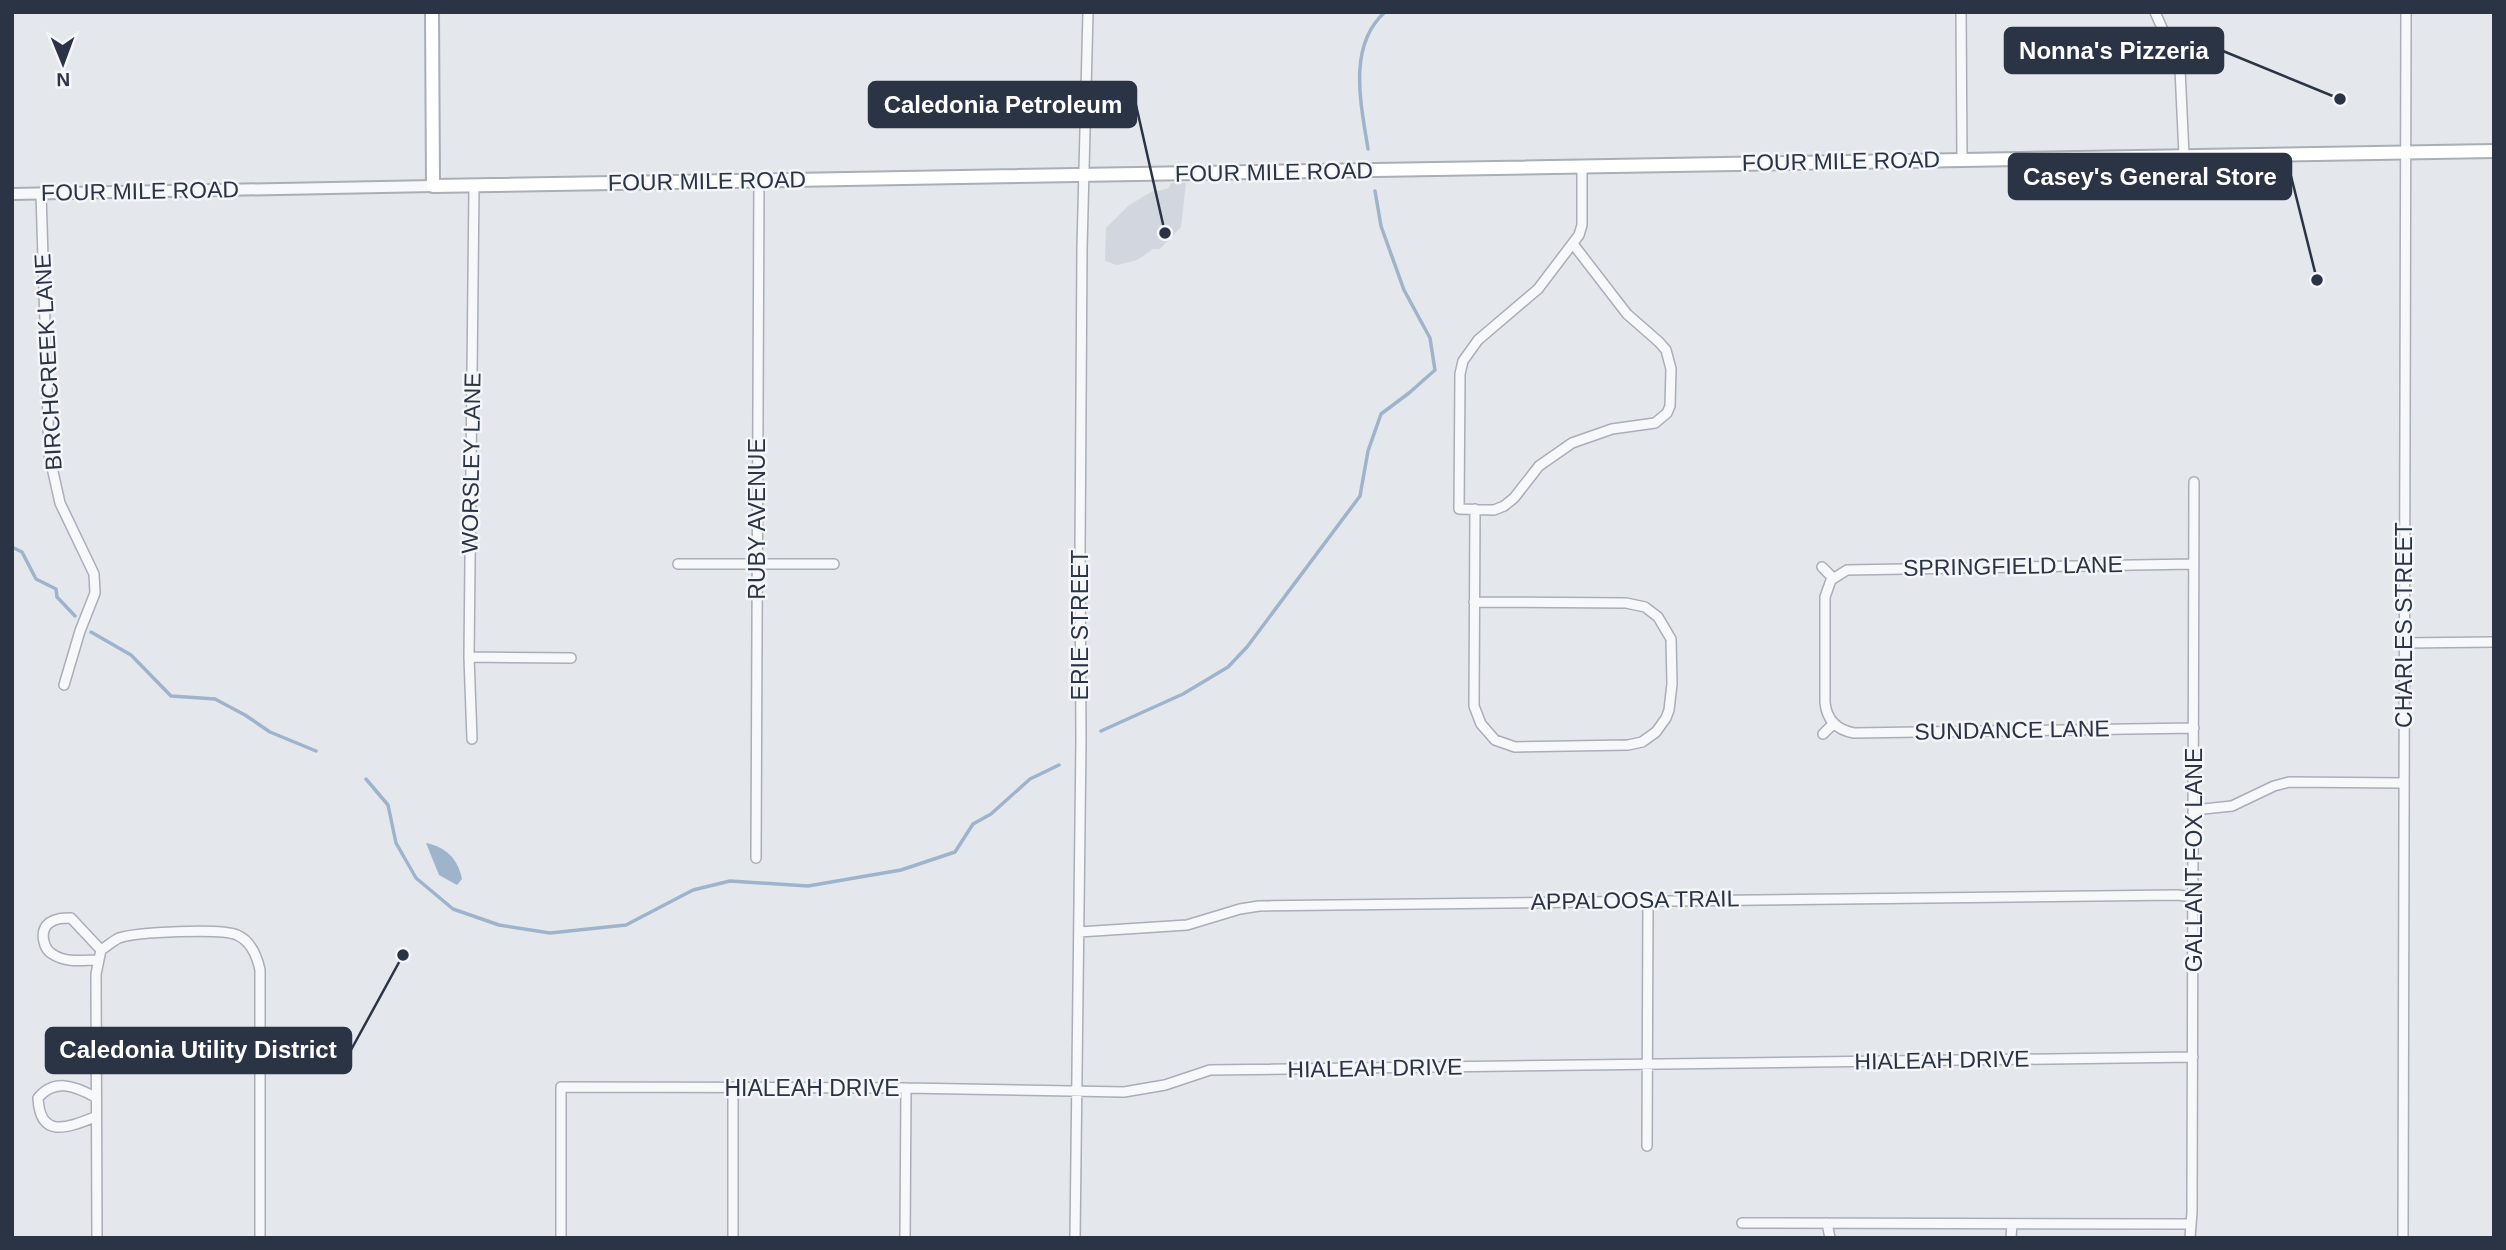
<svg xmlns="http://www.w3.org/2000/svg" width="2506" height="1250" viewBox="0 0 2506 1250" font-family="Arial,sans-serif">
<rect width="100%" height="100%" fill="#e4e7ec"/>
<path fill="#d2d6de" d="M1171,183H1186L1181,227L1160,249H1153L1137,260L1117,265L1105,261L1106,228L1128,206L1154,190L1158,191L1169,188Z"/>
<path fill="#9fb4cc" d="M426,843C446,847 458,859 462,879L457,885L439,875Z"/>
<g fill="none" stroke-linecap="round" stroke-linejoin="round">
<path stroke="#9fb4cc" stroke-width="3.5" d="M1368,149C1361,104 1347,46 1385,12
M12,547L22,552L36,579L56,589L57,597L75,616
M91,632L131,655L171,696L215,699L245,715L270,732L316,751
M1101,731L1183,694L1228,667L1247,647L1360,496L1368,451L1381,414L1409,393L1435,370L1430,338L1404,290L1381,226L1375,191
M366,779L388,805L396,843L416,878L453,909L499,925L550,933L626,925L693,890L730,881L808,886L901,870L955,852L973,824L991,814L1030,779L1059,765"/>
<g stroke="#a9aeb7" stroke-width="12">
<path id="minor" d="M1961,12L1962,159
M2155,12L2180,69L2184,155
M41,193L49,454L60,503L94,574L95,593L80,631L64,685
M1573,244L1627,314L1659,342L1666,350L1671,369L1670,406L1667,413L1655,423L1612,429L1572,443L1539,466L1514,498L1504,506L1494,510L1459,509L1460,374L1463,361L1478,340L1538,289L1579,235L1582,225V166
M678,564H834
M1822,567L1833,578
M1474,602L1626,603L1645,607L1658,617L1671,639L1672,684L1669,710L1666,718L1656,732L1642,742L1628,745L1515,747L1495,740L1481,724L1474,706L1475,509
M2404,643L2494,642
M469,657L571,658
M2194,728L1854,733C1837,730 1827,720 1825,703V597L1831,580L1847,570L2194,564
M1823,734L1833,724
M472,739L469,657L474,186
M2194,810L2232,806L2274,786L2289,782L2403,783
M756,858L759,181
M1079,932L1187,925L1240,909L1259,906L2177,895L2194,897
M98,960C83,960 67,963 54,955C43,950 39,931 49,923C56,918 63,918 71,918L101,950
M95,1117C67,1128 40,1139 38,1098C54,1078 75,1086 95,1097
M1647,1146L1648,900
M1742,1223L2191,1224
M1827,1223L1830,1238
M97,1238L96,974L101,950C107,946 113,941 119,938C136,932 222,928 237,935C251,941 257,956 260,970V1238
M561,1238V1087L906,1088L1124,1092L1165,1085L1210,1070L2193,1057
M733,1238V1087
M905,1238L906,1088
M1075,1238L1081,741L1080,554L1082,248L1088,12
M2011,1238L2012,1224
M2190,1238L2192,1212L2194,482
M2403,1238L2406,12"/>
</g>
<g stroke="#a9aeb7" stroke-width="14">
<path id="tertiary" d="M12,194L433,186"/>
</g>
<g stroke="#a9aeb7" stroke-width="16">
<path id="secondary" d="M432,12L433,186L2494,151"/>
</g>
<use href="#minor" stroke="#f7f8fa" stroke-width="9"/>
<use href="#tertiary" stroke="#f7f8fa" stroke-width="10"/>
<use href="#secondary" stroke="#fff" stroke-width="12"/>
</g>
<g text-anchor="middle" stroke-width="5" stroke-linejoin="round" paint-order="stroke">
<g font-size="23" fill="#2b3445" stroke="#f4f6f9">
<text transform="translate(1841 161) rotate(-1)" y="8">FOUR MILE ROAD</text>
<text transform="translate(1274 172) rotate(-1)" y="8">FOUR MILE ROAD</text>
<text transform="translate(707 181) rotate(-1)" y="8">FOUR MILE ROAD</text>
<text transform="translate(140 191) rotate(-1)" y="8">FOUR MILE ROAD</text>
<text transform="translate(48 362) rotate(-93)" y="8">BIRCHCREEK LANE</text>
<text transform="translate(471 463) rotate(-89)" y="8">WORSLEY LANE</text>
<text transform="translate(757 519) rotate(-90)" y="8">RUBY AVENUE</text>
<text transform="translate(2013 566) rotate(-1)" y="8">SPRINGFIELD LANE</text>
<text transform="translate(1080 625) rotate(-90)" y="8">ERIE STREET</text>
<text transform="translate(2404 625) rotate(-90)" y="8">CHARLES STREET</text>
<text transform="translate(2012 730) rotate(-1)" y="8">SUNDANCE LANE</text>
<text transform="translate(2194 860) rotate(-90)" y="8">GALLANT FOX LANE</text>
<text transform="translate(1635 900) rotate(-1)" y="8">APPALOOSA TRAIL</text>
<text transform="translate(1942 1060) rotate(-1)" y="8">HIALEAH DRIVE</text>
<text transform="translate(1375 1068) rotate(-1)" y="8">HIALEAH DRIVE</text>
<text x="812" y="1096">HIALEAH DRIVE</text>
</g>
</g>
<path fill="none" stroke="#2b3445" stroke-width="2.5" d="M2340 99L2223 51M1165 233L1136 105M2317 280L2291 176M403 955L351 1050"/>
<g fill="#2b3445" stroke="#f4f6f9" stroke-width="2.5">
<circle cx="2340" cy="99" r="7"/>
<circle cx="1165" cy="233" r="7"/>
<circle cx="2317" cy="280" r="7"/>
<circle cx="403" cy="955" r="7"/>
</g>
<g fill="#2b3445" stroke="#2b3445" stroke-width="2.5">
<rect x="2005" y="28" width="218" height="45" rx="7"/>
<rect x="869" y="82" width="267" height="45" rx="7"/>
<rect x="2009" y="154" width="282" height="45" rx="7"/>
<rect x="46" y="1028" width="305" height="45" rx="7"/>
</g>
<g font-size="24" text-anchor="middle" font-weight="bold" fill="#fff">
<text x="2114" y="59">Nonna's Pizzeria</text>
<text x="1003" y="113">Caledonia Petroleum</text>
<text x="2150" y="185">Casey's General Store</text>
<text x="198" y="1058">Caledonia Utility District</text>
</g>
<rect width="2506" height="1250" fill="none" stroke="#2b3445" stroke-width="28"/>
<g transform="translate(63 63) rotate(179)" stroke="#f4f6f9" stroke-width="5" paint-order="stroke">
<path d="M0-5L12 26L0 18L-12 26Z" fill="#2b3445"/>
<text y="-10" font-size="19" font-weight="bold" text-anchor="middle" fill="#2b3445">N</text>
</g>
</svg>
